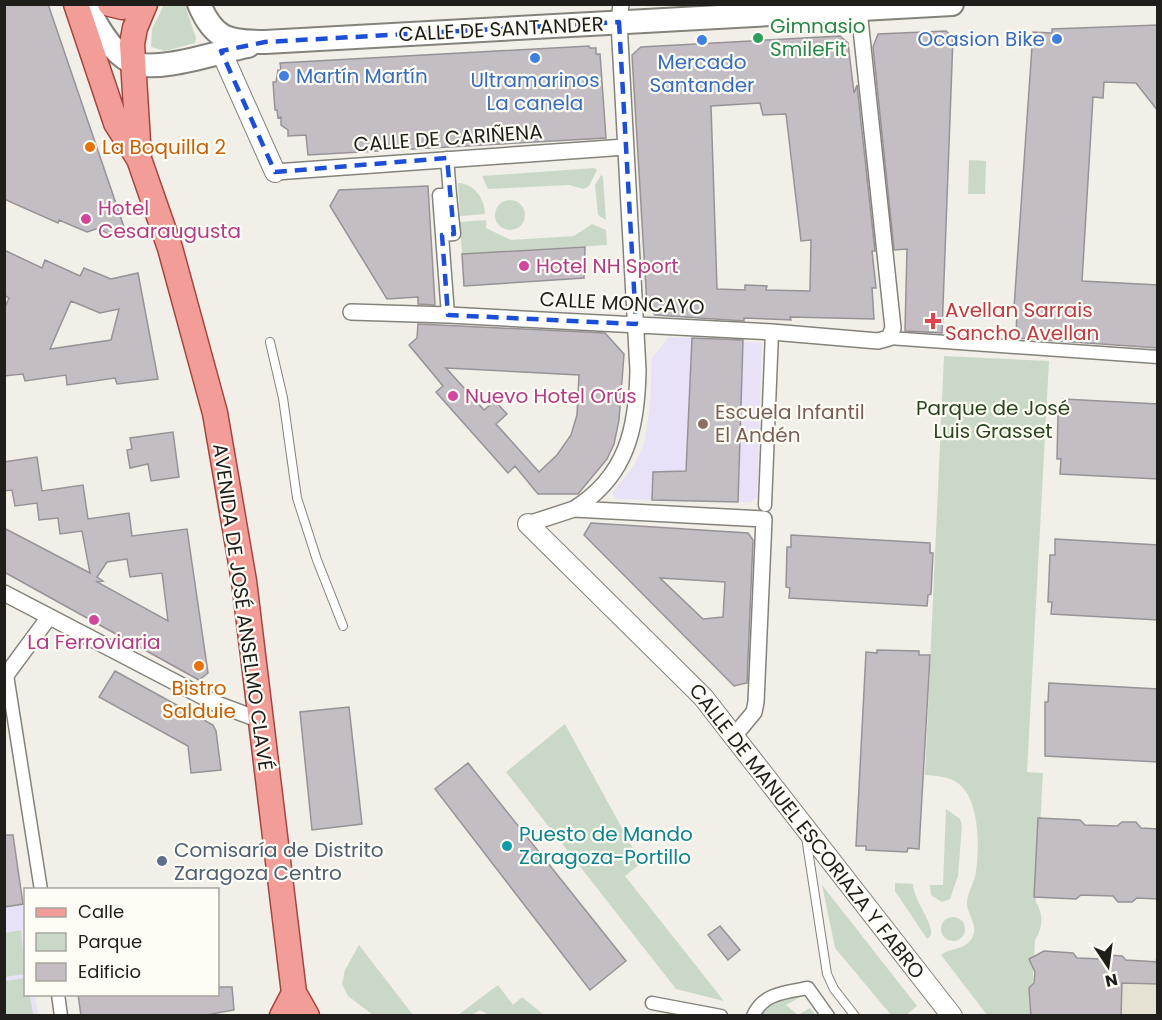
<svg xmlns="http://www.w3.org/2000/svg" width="1162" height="1020" viewBox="0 0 1162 1020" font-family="Poppins,sans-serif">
<rect width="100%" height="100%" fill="#f1efe7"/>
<path fill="#e5e2d3" d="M1032,951L1034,957L1060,952L1073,953L1077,958L1103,959L1108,955L1122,956L1126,960L1152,961L1157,957V1015H1031L1029,988L1034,983L1035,967L1033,969Z"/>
<path fill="#e8e1f7" d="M669,337L762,343L757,497L751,502L616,499L612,493L634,466L645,441L650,406L652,358Z
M23,904L26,994L35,995L38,1015H5L4,907Z"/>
<path fill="#cad9c7" d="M164,5H185L196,38L195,43L165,51L151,47L152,29Z
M969,160L986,161L985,194H968Z
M594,168L597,170L589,186L584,189L569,185L488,189L482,176Z
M601,175L603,177L606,220L598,215L595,185Z
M458,183C475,184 484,198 485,214L460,216Z
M495 215a15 15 0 1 1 30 0a15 15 0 1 1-30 0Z
M486,220V228L511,240L574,236L592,224L606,230L607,245L462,254L460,222Z
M944,356L1049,361L1027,772L1043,773L1036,902C1044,916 1043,927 1035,940L1031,1015H987L941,955C951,947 964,951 972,938C979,925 967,915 967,903C967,894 973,885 975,877C980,852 981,797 956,782C947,776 936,776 925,775Z
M565,724L641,863L625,876L724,1001L676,989L506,772Z
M946,809L960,819L962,826L958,876L950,899L942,902L931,895L930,885H943Z
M895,883L913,884C914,902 933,921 931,935L927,939L895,891Z
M822,885L917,1006L906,1015H891L835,948Z
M941 929a12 12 0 1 1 24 0a12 12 0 1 1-24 0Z
M21,930L25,974L5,977V933Z
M359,945L413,1015H373L348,996L342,984L345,970Z
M25,978L26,994L30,995L33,1015H5V981Z
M498,985L513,1005L522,997L544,1015H489L480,1010L472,1015H458Z
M798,991L802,996L786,1005L798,1015L810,1008L815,1014L812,1016L760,1015L763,1004Z"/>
<path fill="#c4bec4" stroke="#989297" stroke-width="1.5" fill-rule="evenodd" d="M4,4H48L126,233L111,236L99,228L87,232L59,220L58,223L4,199Z
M1158,25V111L1136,83L1104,82L1103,98L1093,97L1082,281L1158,285V348L1016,338L1017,308H1014L1033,32L1052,33V29Z
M946,31L953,37L942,333L905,331L907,249L894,250L873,47L878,34Z
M840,36L848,43L854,93L857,85L875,251H872L876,288H872L874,319L790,317L791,320L744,318V321L655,315L647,306L632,55L641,47ZM760,103L763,115L786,114L801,241L811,240L810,291L766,290L767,286L745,285V290L717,289L711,106Z
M589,46L590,48H596V54H600L606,138L308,155L306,135L288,136V130L281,125V117L278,118L277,110H275L273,82H276L278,70H281L280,63Z
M428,186L435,305L418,304V297L387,299L330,206L339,190Z
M585,247L584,278L464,286L462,254Z
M4,250L42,268L45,260L80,276L84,268L111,279L138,273L158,379L117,384L115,378L67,385L66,375L25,381L23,374L4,376V309L9,298L4,295ZM71,301L100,313L119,309L111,340L50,349Z
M418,324L605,333L624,354L619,420L614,444L607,459L578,494H538L515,466L508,473L436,392L443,386L409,345L417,338ZM446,368L579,375L577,415L571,435L557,455L539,472L496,424L507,414L495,401L484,410Z
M692,338L743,340L738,502L652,500L653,472L686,471Z
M1063,399L1158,404V479L1060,474L1061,459H1057L1058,414L1063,413Z
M173,432L179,477L151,481L148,464L130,468L127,450L132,449L130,438Z
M37,457L42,491L83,485L88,519L129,513L132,536L187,529L208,673L199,680L4,572V528L90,573L82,531L60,534L58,518L39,520L37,503L15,506L12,490L4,491V462ZM127,559L130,577L162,573L168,621L97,582L103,581L97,577L107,562Z
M591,523L748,533L753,540L747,683L734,686L584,535ZM660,578L725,582L723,617L703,619Z
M791,535L930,543V553H933L931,594L928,595L927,606L789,598L790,588L786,587L787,547H791Z
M1055,539L1158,545V620L1051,614L1052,602H1048L1050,555H1055Z
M877,650L919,651V655H930L919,849L908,848L907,852L866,850V846H856L866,652L877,653Z
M115,671L213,725L216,731L221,770L191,773L188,746L99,697Z
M1049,683L1158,689V762L1045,756V702H1048Z
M349,707L362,824L312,830L300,712Z
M468,763L626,961L590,990L435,789Z
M1038,818L1080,820L1085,825L1117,826L1122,822H1136L1141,828L1158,829V899L1137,898L1132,902H1118L1113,896L1081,895L1076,899L1034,897Z
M4,835H13L23,904L4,907Z
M720,926L740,950L728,960L708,935Z
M1044,951L1073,953L1077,958L1103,959L1108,955L1122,956L1126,960L1158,962V984L1122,983L1121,1016H1031L1029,988L1034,983L1035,972L1029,959Z
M218,987H232L234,1010L201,1016H81L78,994H218Z"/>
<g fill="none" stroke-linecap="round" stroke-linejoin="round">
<g stroke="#84837b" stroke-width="10">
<path id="service" d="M270,342L283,398L297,498L317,560L343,626
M806,837L827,974L834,989L855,1016"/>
</g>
<g stroke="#84837b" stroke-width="15">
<path id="pedestrian" d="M447,158L450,195H439L448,315
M442,235L454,234L450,195
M889,338L1158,357
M765,505L772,332
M7,675L41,890
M58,994L61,1016
M652,1003L721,1016
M753,1016C763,993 786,992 808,988L828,1016"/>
</g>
<g stroke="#84837b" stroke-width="18">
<path id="minor" d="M275,172L625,147
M351,312L448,315L772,332L878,341L889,338L893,328L859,10
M574,509C627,476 637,428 638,370L619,22L621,4
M528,524L574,509L764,519L756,702L754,712L735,735
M4,593L217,704L260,720
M4,678L49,617"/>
</g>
<g stroke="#84837b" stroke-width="22">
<path id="tertiary" d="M221,51L275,172
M528,524L703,697L952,1016"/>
</g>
<g stroke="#84837b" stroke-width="26">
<path id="secondary" d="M86,4C96,25 110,51 131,62C156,74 220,51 248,46
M199,4C214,40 229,42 265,42L952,4"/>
</g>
<g stroke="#a44640" stroke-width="27">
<path id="primary" d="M76,4L116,123L139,159L170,248L215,413L244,581L294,993L307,1016
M110,4L122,7L137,4
M139,158L132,44L135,28L145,4
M282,1016L294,993"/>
</g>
<use href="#service" stroke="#fff" stroke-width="8"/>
<use href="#pedestrian" stroke="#fff" stroke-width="12"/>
<use href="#minor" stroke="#fff" stroke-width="15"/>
<use href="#tertiary" stroke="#fff" stroke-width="20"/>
<use href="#secondary" stroke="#fff" stroke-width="22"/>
<use href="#primary" stroke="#f39d98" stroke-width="24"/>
</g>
<path fill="none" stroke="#1d4ed8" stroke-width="4.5" stroke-dasharray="12 8" stroke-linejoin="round" d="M619,22L636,324L448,315L442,235L454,234L447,158L275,172L221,51L265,42Z"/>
<circle fill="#2e9e5b" stroke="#fefdf5" stroke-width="2" cx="758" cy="38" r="6"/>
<g fill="#3f7fe0" stroke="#fefdf5" stroke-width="2">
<circle cx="1057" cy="39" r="6"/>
<circle cx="702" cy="40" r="6"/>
<circle cx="535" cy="58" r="6"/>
<circle cx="284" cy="76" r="6"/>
</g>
<g fill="#e8710a" stroke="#fefdf5" stroke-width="2">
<circle cx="90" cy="147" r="6"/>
<circle cx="199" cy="666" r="6"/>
</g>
<g fill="#d1479c" stroke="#fefdf5" stroke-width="2">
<circle cx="86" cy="219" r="6"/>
<circle cx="524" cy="266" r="6"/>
<circle cx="453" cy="396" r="6"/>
<circle cx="94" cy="620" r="6"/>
</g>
<path fill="#e0444e" stroke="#fefdf5" stroke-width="2" d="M930 312h6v6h6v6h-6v6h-6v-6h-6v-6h6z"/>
<circle fill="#8d6e63" stroke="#fefdf5" stroke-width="2" cx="703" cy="424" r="6"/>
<circle fill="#0f9aa8" stroke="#fefdf5" stroke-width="2" cx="507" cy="846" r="6"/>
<circle fill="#5c6f8a" stroke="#fefdf5" stroke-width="2" cx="162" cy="861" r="6"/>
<g text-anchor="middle" stroke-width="4.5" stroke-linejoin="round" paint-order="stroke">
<g font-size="20" fill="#27864d" stroke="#fefdf5" text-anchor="start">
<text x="770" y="33">Gimnasio<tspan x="770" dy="23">SmileFit</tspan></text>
</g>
<g font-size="20" fill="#1f1e1b" stroke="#fefdf5">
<text transform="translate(501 29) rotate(-3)" y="7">CALLE DE SANTANDER</text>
<text transform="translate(448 138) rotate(-4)" y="7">CALLE DE CARIÑENA</text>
<text transform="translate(622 303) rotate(3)" y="7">CALLE MONCAYO</text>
<text transform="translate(243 607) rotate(82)" y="7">AVENIDA DE JOSÉ ANSELMO CLAVÉ</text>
<text transform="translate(807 831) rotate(52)" y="7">CALLE DE MANUEL ESCORIAZA Y FABRO</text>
</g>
<g font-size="20" fill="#366cbe" stroke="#fefdf5">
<text x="1045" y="46" text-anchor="end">Ocasion Bike</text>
<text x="702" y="69">Mercado<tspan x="702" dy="23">Santander</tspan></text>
<text x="296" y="83" text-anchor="start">Martín Martín</text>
<text x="535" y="87">Ultramarinos<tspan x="535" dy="23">La canela</tspan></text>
</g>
<g font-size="20" fill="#c56008" stroke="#fefdf5" text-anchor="start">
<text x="102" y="154">La Boquilla 2</text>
<text x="199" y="695" text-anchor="middle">Bistro<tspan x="199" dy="23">Salduie</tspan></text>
</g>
<g font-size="20" fill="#b23c85" stroke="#fefdf5" text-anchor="start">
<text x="98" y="215">Hotel<tspan x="98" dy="23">Cesaraugusta</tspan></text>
<text x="536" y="273">Hotel NH Sport</text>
<text x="465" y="403">Nuevo Hotel Orús</text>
<text x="94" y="649" text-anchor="middle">La Ferroviaria</text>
</g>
<g font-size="20" fill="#be3a42" stroke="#fefdf5" text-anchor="start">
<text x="945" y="317">Avellan Sarrais<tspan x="945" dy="23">Sancho Avellan</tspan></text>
</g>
<g font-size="20" fill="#294621" stroke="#fefdf5">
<text x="993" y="415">Parque de José<tspan x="993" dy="23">Luis Grasset</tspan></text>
</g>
<g font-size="20" fill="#785e54" stroke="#fefdf5" text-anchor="start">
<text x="715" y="419">Escuela Infantil<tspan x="715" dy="23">El Andén</tspan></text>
</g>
<g font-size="20" fill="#0d838f" stroke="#fefdf5" text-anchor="start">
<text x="519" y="841">Puesto de Mando<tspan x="519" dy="23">Zaragoza-Portillo</tspan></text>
</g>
<g font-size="20" fill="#4e5e75" stroke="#fefdf5" text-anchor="start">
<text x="174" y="857">Comisaría de Distrito<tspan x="174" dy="23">Zaragoza Centro</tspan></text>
</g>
</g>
<rect width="1162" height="1020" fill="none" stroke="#1f1e1b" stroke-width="12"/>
<rect x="24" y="888" width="195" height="108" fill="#fefdf5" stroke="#a5a49e" stroke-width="1.5"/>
<rect x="36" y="908" width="30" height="9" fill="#f39d98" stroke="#a5a49e" stroke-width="1.5"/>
<text x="78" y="918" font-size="18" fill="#1f1e1b">Calle</text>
<rect x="36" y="933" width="30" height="18" fill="#cad9c7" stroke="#a5a49e" stroke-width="1.5"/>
<text x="78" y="948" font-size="18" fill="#1f1e1b">Parque</text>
<rect x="36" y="963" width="30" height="18" fill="#c4bec4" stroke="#a5a49e" stroke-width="1.5"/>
<text x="78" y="978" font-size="18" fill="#1f1e1b">Edificio</text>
<g transform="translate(1108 966) rotate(167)" stroke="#fefdf5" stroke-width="4.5" paint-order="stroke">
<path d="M0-4.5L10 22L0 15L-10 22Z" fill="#1f1e1b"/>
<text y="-9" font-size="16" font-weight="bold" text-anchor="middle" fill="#1f1e1b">N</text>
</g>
</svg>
